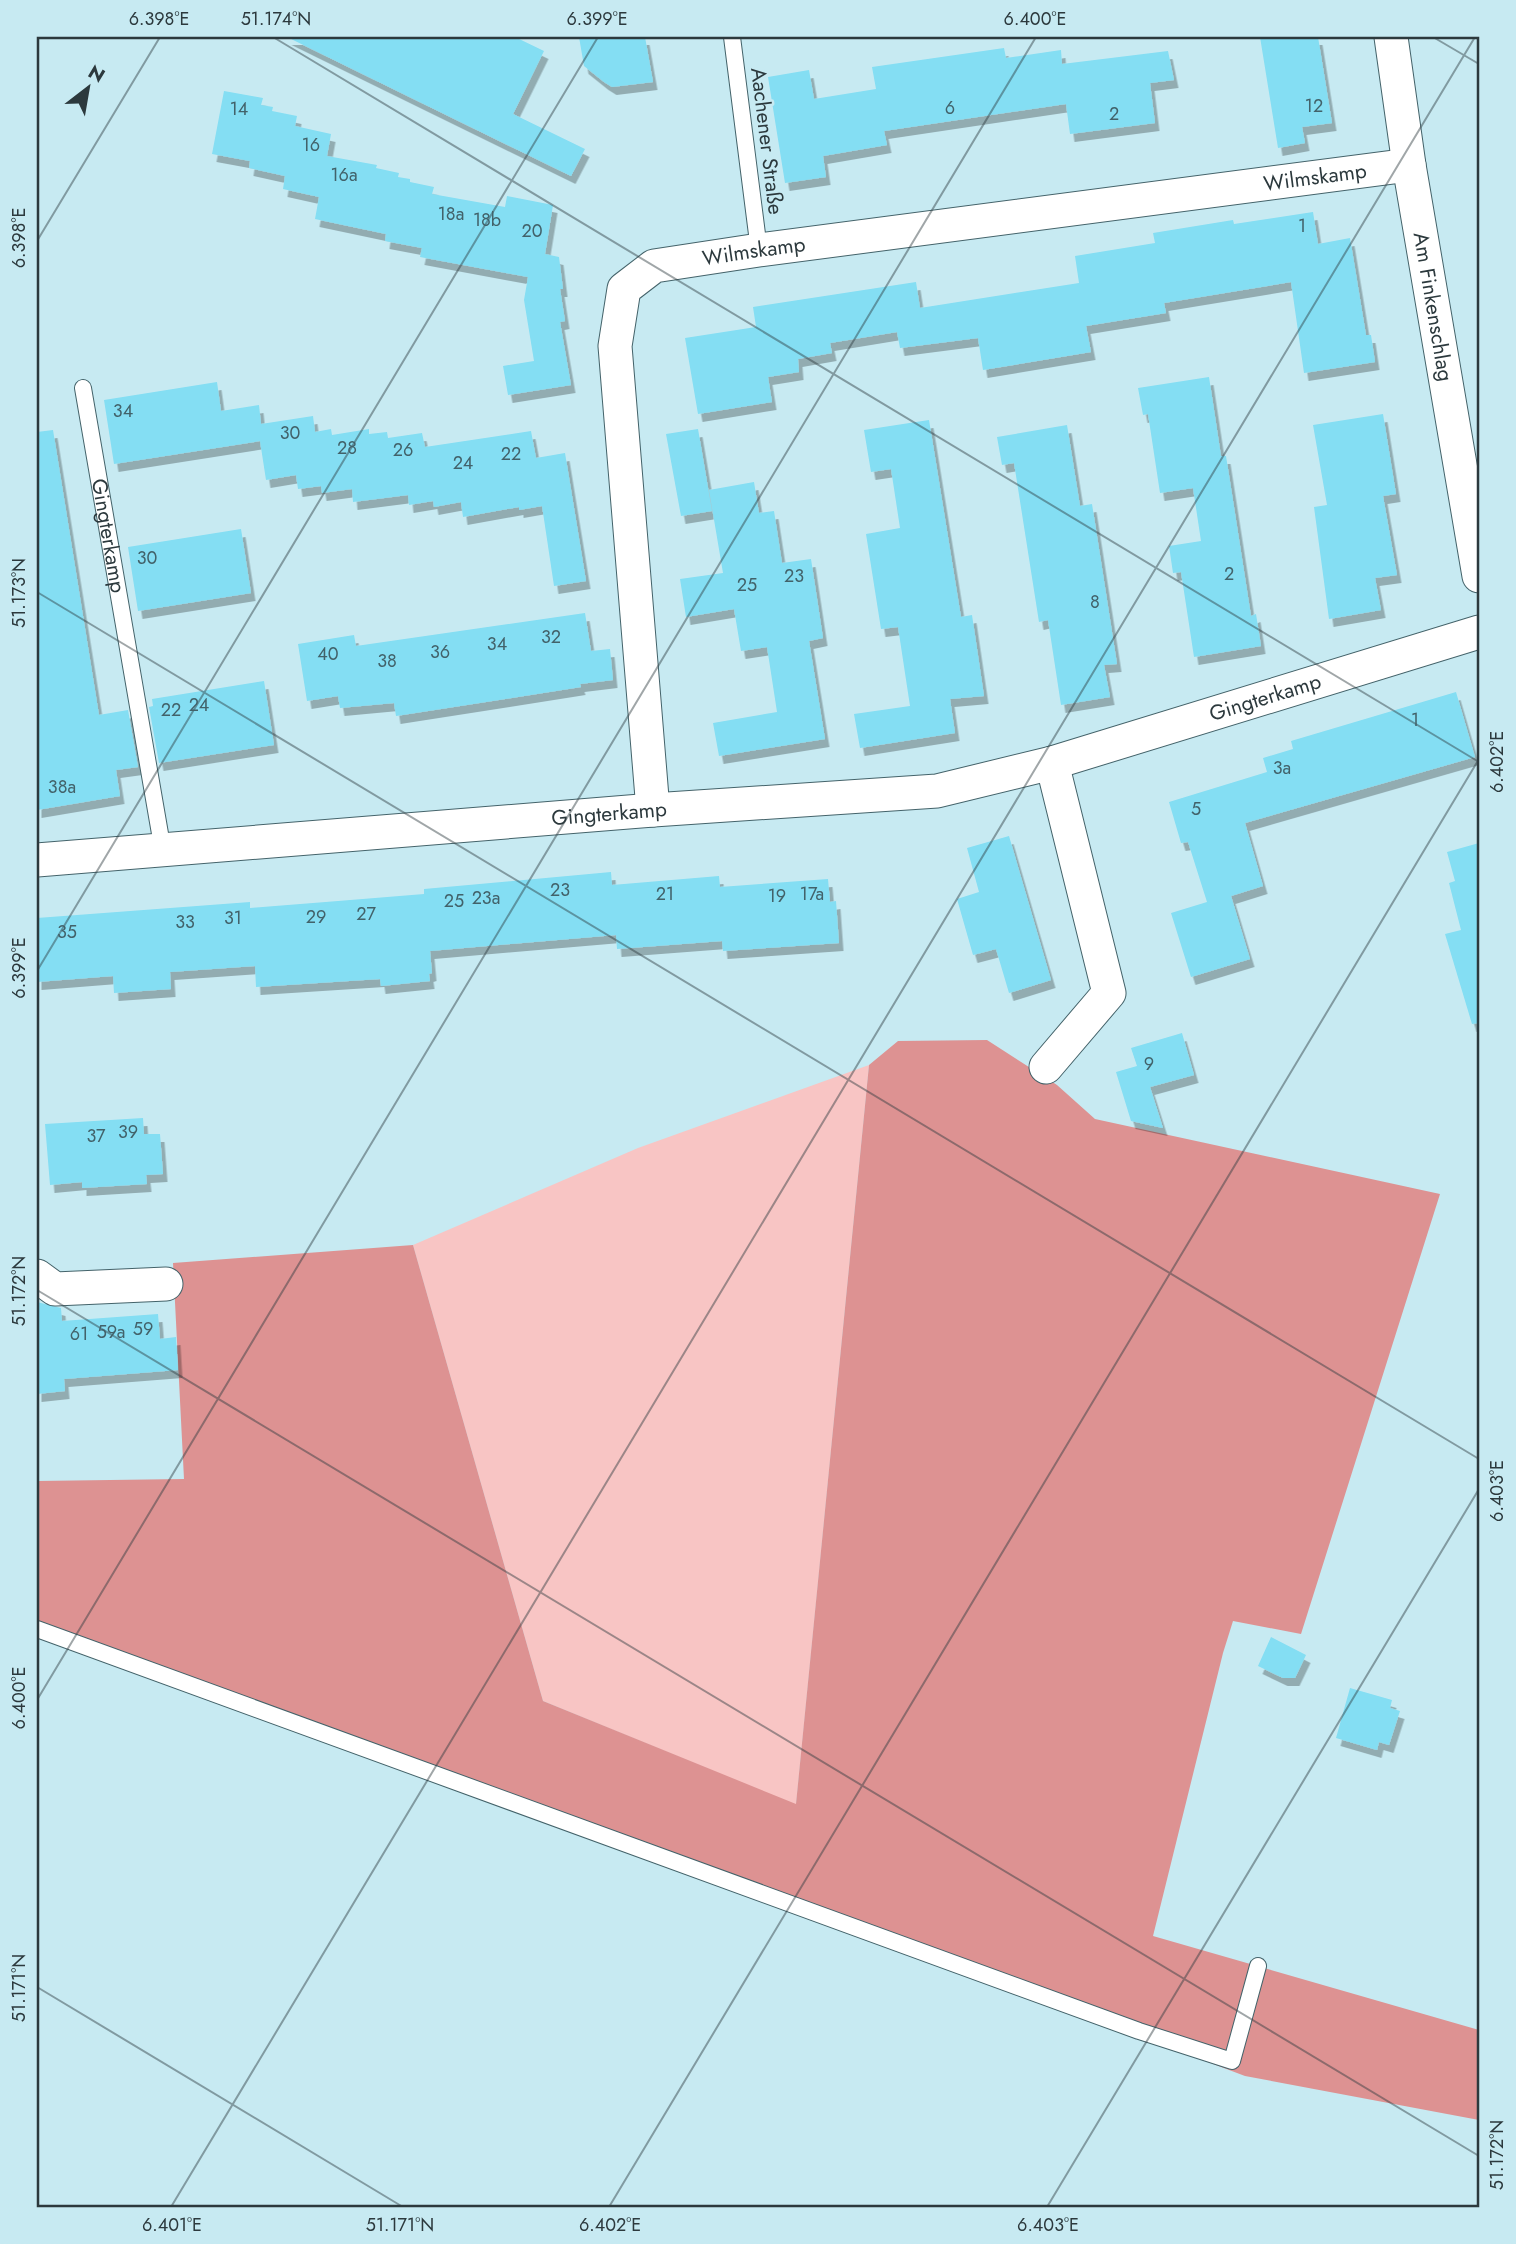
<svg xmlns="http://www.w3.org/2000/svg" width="1516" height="2244" viewBox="0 0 1516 2244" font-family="Jost,sans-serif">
<defs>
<filter id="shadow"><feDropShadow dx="4.5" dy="8" stdDeviation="0" flood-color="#0004"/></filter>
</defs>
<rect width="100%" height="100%" fill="#c7eaf2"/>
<path fill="#f8c5c4" d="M869,1065L796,1805L543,1701L413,1245L638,1148Z"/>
<path fill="#dd9292" d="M987,1040L1057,1085L1095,1119L1440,1194L1301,1634L1233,1621L1223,1653L1153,1936L1479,2030V2120L1245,2076L730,1882L37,1629V1481L184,1479L173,1263L413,1245L543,1701L796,1804L869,1065L898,1041Z"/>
<path fill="#84def3" filter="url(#shadow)" d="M287,37H515L544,51L513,114L585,149L571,176Z
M579,37H645L653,82L612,87L604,82L584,66Z
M1260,37H1318L1332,123L1302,127L1305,143L1278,148Z
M1004,48L1006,58L1061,50L1062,64L1168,51L1174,80L1150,83L1155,123L1070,134L1066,104L884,131L887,145L823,156L826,177L785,183L768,77L809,70L814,99L876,89L872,67Z
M224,91L263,98L261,105L273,107L272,111L297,116L295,126L331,134L327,156L377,165L376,168L399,173L398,177L410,179V182L434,187L432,194L505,207L507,196L553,205L545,254L559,257L563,289H560L565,321L560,322L571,385L508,395L503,366L534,361L524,300L528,277L420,257L422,248L385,241L386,234L315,219L319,197L283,189L285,176L249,168L250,161L212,154Z
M1313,212L1318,244L1350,238L1366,335H1371L1375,362L1304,373L1291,282L1164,303L1166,313L1086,326L1091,352L983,370L978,338L900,348L897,332L830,343L832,353L798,359L799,372L768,377L772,402L698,414L685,338L756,327L753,307L916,282L920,308L1079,283L1075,256L1155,243L1153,233L1233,220L1234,224Z
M1209,377L1221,456H1226L1251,616L1256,614L1261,646L1194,657L1181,572L1173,573L1169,546L1201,541L1193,488L1160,493L1148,414L1143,415L1138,388Z
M217,382L221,411L259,405L261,424L313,416L315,432L331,429L332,435L369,429V434L387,432L388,438L422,433L425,447L531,431L536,458L565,453L586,581L554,586L542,506L519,510V507L463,517L461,502L434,507L433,501L409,505L408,495L353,502L352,489L322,493L321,486L298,489L296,475L266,480L260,441L114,464L104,400Z
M1383,414L1396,494L1383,496L1397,575L1375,578L1381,610L1329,619L1314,507L1327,505L1313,425Z
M929,420L961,617L972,615L984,696L950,699L955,733L860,748L854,714L910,706L898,627L881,629L866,534L900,528L891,469L871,472L864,430Z
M1067,425L1080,506L1092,504L1117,664L1104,665L1110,697L1061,705L1048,620L1039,622L1014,463L1002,465L997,437Z
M698,429L712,511L681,516L666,434Z
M53,430L99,715L128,710L138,767L116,770L120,796L37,810V432Z
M754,482L759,513L774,511L782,563L811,559L823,638L809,641L825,739L719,756L713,723L777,712L767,647L741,651L734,609L686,617L680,579L723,573L709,490Z
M241,529L251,593L138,611L128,547Z
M585,613L591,651L610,649L613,680L580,684L581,687L396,716L394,703L340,708L338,696L307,701L298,644L354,635L356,646Z
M264,681L274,745L159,763L149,707L153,706L152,699Z
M1456,692L1475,757L1245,823L1263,886L1231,896L1250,959L1191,977L1171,913L1207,902L1188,842L1181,843L1169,802L1267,772L1263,758L1293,749L1291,741Z
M1009,836L1051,980L1009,993L996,949L973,955L957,899L979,892L967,848Z
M1479,843V1023L1472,1024L1445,934L1461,930L1449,883L1455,881L1447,852Z
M611,872L612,885L719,876L720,887L828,879L830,902L836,901L839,943L723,951L722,941L617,949L616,935L430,951L432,973L429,974L430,981L381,986L380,979L256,987L255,966L170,972L171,989L114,993L113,976L37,982V918L250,902V908L338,901L424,894V889Z
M1182,1033L1194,1075L1150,1087L1163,1128L1131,1121L1116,1072L1137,1066L1131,1048Z
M143,1118L144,1134H160L163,1174L146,1175L147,1184L82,1188V1182L50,1185L45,1124Z
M37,1302L61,1308L62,1321L158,1314L160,1339L176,1337L178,1370L64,1379L65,1391L37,1394Z
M1271,1637L1306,1655L1295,1678H1283L1258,1666Z
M1350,1688L1392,1700L1390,1708L1400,1711L1389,1745L1379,1742L1377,1750L1336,1738Z"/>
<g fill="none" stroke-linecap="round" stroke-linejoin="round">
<g stroke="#44636a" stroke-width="18">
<g id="service">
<path d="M732,37L759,250"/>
<path id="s1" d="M83,388L163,851"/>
<path d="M37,1629L1139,2031L1232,2061L1258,1966"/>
</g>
</g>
<g stroke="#44636a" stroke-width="35">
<g id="minor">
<path id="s2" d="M1391,37L1409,165L1479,576"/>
<path id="s3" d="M653,810L615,346L624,289L654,266L759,250L1409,165"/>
<path id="s4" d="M37,860L653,810L937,791L1052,763L1479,632"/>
<path d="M1046,1067L1109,993L1052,763"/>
<path d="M37,1276L55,1289L166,1284"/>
</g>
</g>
<use href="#service" stroke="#fff" stroke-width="16"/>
<use href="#minor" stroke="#fff" stroke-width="33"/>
</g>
<path fill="none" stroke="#2c393d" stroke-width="2" stroke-opacity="0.45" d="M273,37L1479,762M1433,37L1479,64M37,241L160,37M37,592L1479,1459M37,971L598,37M37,1290L1479,2156M37,1700L1036,37M37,1987L403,2207M171,2207L1475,37M609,2207L1479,759M1047,2207L1479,1489"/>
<g text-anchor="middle" stroke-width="5" stroke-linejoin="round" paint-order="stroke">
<g font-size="18" fill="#42626a">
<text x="1314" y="112">12</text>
<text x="950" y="114">6</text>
<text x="239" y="115">14</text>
<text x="1114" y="120">2</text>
<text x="311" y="151">16</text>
<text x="344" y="181">16a</text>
<text x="451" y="220">18a</text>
<text x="487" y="226">18b</text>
<text x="1302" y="232">1</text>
<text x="532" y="237">20</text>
<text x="123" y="417">34</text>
<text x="290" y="439">30</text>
<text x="347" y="454">28</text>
<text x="403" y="456">26</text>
<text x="511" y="460">22</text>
<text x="463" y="469">24</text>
<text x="147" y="564">30</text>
<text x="1229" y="580">2</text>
<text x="794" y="582">23</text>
<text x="747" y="591">25</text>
<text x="1095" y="608">8</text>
<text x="551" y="643">32</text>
<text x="497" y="650">34</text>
<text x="440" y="658">36</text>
<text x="328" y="660">40</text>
<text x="387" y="667">38</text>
<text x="199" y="711">24</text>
<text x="171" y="716">22</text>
<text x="1415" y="726">1</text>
<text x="1282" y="774">3a</text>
<text x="62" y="793">38a</text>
<text x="1196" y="815">5</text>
<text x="560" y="896">23</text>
<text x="665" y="900">21</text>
<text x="812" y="900">17a</text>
<text x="777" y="902">19</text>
<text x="486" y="904">23a</text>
<text x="454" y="907">25</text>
<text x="366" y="920">27</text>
<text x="316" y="923">29</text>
<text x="233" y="924">31</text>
<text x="185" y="928">33</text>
<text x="67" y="938">35</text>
<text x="1149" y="1070">9</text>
<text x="128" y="1138">39</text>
<text x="96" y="1142">37</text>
<text x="143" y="1335">59</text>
<text x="111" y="1338">59a</text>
<text x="79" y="1340">61</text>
</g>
<g font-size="21" fill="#2c393d" stroke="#c7eaf2">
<text transform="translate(767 141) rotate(83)" y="7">Aachener Straße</text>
<text dy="7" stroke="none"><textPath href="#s3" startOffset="1228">Wilmskamp</textPath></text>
<text dy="7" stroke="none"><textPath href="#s3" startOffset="662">Wilmskamp</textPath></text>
<text dy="7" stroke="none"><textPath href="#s2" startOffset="273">Am Finkenschlag</textPath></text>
<text dy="7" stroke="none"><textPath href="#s1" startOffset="150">Gingterkamp</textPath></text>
<text dy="7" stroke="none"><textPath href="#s4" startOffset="1244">Gingterkamp</textPath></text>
<text dy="7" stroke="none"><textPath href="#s4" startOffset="574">Gingterkamp</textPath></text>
</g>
</g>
<rect width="1516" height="2244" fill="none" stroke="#c7eaf2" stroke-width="77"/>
<g transform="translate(88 88) rotate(31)" stroke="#c7eaf2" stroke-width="5" paint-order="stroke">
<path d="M0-5L12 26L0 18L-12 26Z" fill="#2c393d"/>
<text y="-10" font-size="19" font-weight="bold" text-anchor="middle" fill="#2c393d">N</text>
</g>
<rect x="38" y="38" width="1440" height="2168" fill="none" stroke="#2c393d" stroke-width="2.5"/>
<g font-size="18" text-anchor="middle" fill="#2c393d">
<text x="159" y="25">6.398°E</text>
<text x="276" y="25">51.174°N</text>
<text x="597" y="25">6.399°E</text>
<text x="1035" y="25">6.400°E</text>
<text transform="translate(19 238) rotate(-90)" y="6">6.398°E</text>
<text transform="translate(19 593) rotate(-90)" y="6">51.173°N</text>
<text transform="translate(1497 762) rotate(-90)" y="6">6.402°E</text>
<text transform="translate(19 968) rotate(-90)" y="6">6.399°E</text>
<text transform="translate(19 1291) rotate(-90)" y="6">51.172°N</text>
<text transform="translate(1497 1491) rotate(-90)" y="6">6.403°E</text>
<text transform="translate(19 1698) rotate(-90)" y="6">6.400°E</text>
<text transform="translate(19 1988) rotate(-90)" y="6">51.171°N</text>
<text transform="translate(1497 2155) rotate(-90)" y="6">51.172°N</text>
<text x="172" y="2231">6.401°E</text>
<text x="400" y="2231">51.171°N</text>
<text x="610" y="2231">6.402°E</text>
<text x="1048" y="2231">6.403°E</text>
</g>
</svg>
